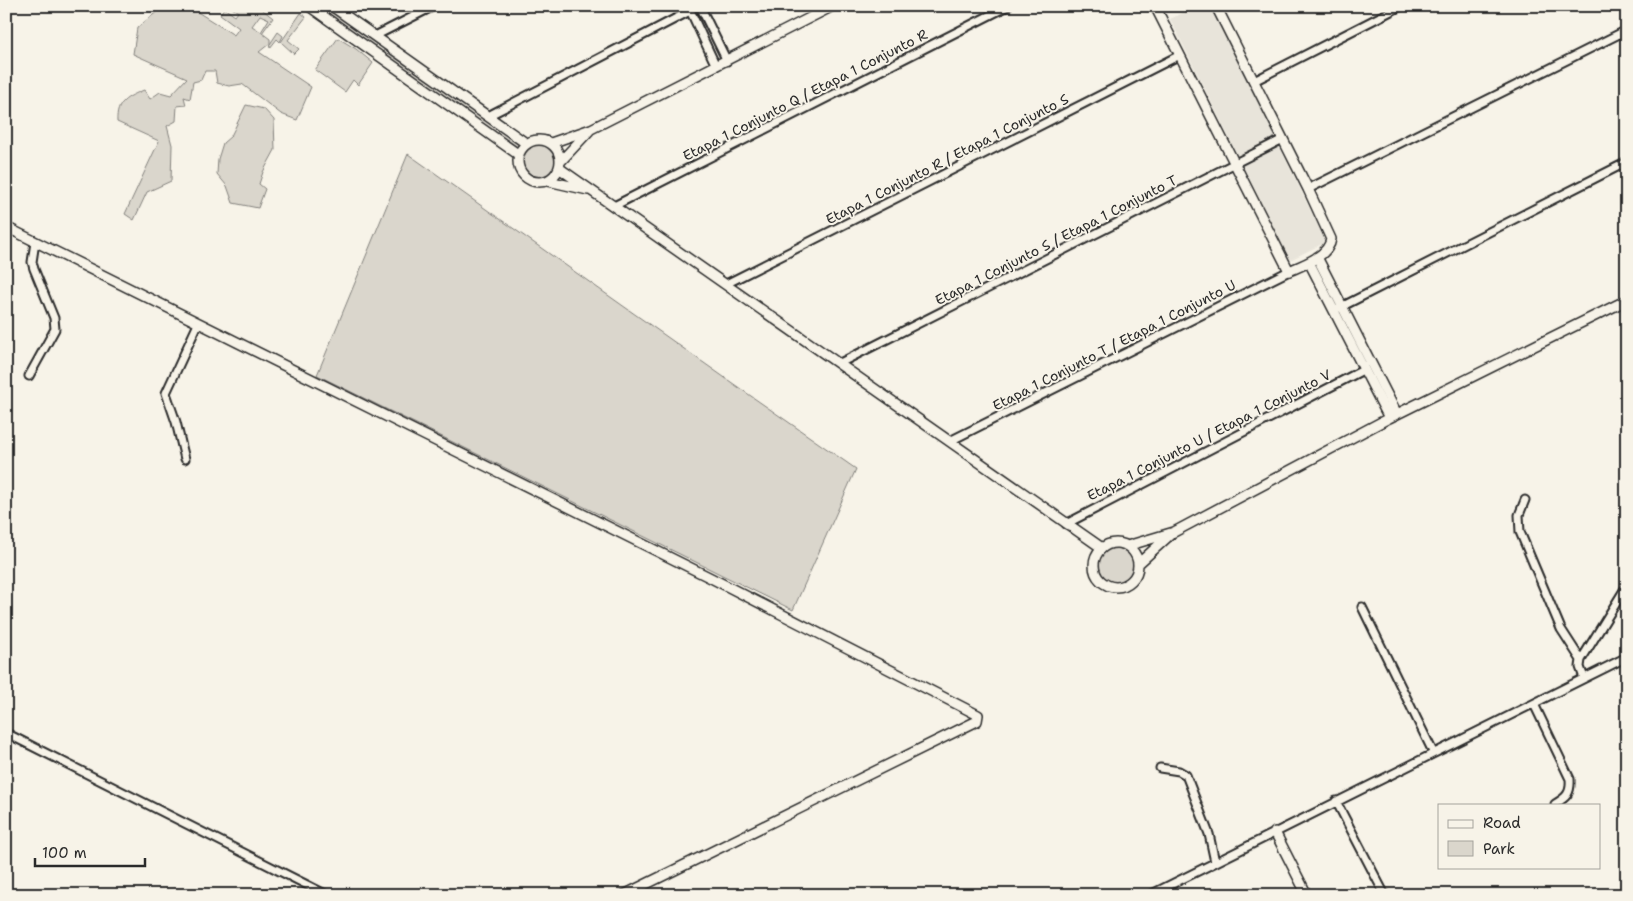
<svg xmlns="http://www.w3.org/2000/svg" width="1633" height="901" viewBox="0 0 1633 901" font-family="'Shantell Sans',sans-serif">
<rect width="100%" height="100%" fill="#f7f3e8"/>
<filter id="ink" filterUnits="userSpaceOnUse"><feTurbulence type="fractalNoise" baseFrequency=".02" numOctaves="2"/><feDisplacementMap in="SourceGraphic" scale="10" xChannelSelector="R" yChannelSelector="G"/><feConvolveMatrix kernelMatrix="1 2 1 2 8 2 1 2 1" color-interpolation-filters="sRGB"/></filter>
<g filter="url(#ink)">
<path fill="#e8e4da" d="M1198,6H1211L1326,242L1290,260L1170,19Z"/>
<path fill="#dad6cc" stroke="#82807c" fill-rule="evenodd" d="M164,6H188L234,35L239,28L220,14L224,8L235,16L238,12L229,6H247L251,9L253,6H258L273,18L262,33L270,39V44L278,32L283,36L280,42L277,39L270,48L269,44L259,52L311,87L297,120L281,114L242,84L229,86L217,83L215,71H205L201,80L193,82L190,99L184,97L186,105L177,106L176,121L167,126L172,145L171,181L147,192L134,220L125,214L159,141L117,122C116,102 127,97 144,90L150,99L160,92L171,95L187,78L133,54L137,28ZM260,15L269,19L261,32L252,26Z
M315,6H324L376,44L375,47L373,48Z
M301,13L306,17L288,40L299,49L294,54L281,42Z
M338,38L356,49L373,63L358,85L353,80L345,92L315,70Z
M384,50L519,144L516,148L382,53Z
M246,105L264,109L274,120L275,150L263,172L259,184L265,189L258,208L233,203L227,186L217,174L218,159L223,143L231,136Z
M522 161a17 17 0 1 1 34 0a17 17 0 1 1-34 0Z
M408,154L738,387L856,469L793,610L317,375Z
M1099 565a17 17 0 1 1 34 0a17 17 0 1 1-34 0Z"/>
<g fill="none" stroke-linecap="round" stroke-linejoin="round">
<g stroke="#2b2b2b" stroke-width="11">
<path id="minor" d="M688,6L716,66
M700,6L727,61
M375,36L434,6
M1254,81L1401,6
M488,116L690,11
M1308,189L1627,30
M614,206L1008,6
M726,284L1180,55
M1339,308L1627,162
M840,363L1283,139
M29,376L55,329L54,318L34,269L32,262L35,242
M950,441L1289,271
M185,459L176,422L166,393L198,324
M1525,500L1519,515L1520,532L1561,629L1581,660
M1066,524L1363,370
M1362,607L1433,752
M1584,678L1580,667L1581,660L1626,587
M1534,704L1570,779C1571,793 1567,797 1555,804
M6,733L327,895
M1160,768L1179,771L1186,775L1209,834L1215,862
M1336,801L1385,895
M1150,895C1309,815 1468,736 1627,657"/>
</g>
<g stroke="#2b2b2b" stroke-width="12">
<path id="tertiary" d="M309,6L519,155
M332,6L527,144
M1155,6L1289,271C1303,265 1329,256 1331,239L1308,189L1216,6
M518 161a21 21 0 1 1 42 0a21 21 0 1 1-42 0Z
M551,143L591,129L833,6
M561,161L589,131
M559,168L1102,548
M548,181L588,190
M6,227L711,578L978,715L977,721L624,895
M1317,257L1397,414
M1309,262L1389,418
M1094 565a22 22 0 1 1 44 0a22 22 0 1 1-44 0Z
M1127,546L1174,532L1389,418L1627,300
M1138,564L1171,534
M1275,832L1307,895"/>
</g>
<use href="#minor" stroke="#f7f3e8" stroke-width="7"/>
<use href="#tertiary" stroke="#f7f3e8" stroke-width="9"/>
</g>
</g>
<g text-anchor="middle" stroke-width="4" stroke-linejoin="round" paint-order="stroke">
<g font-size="14" fill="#2b2b2b" stroke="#f7f3e8">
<text transform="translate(805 95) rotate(-27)" y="5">Etapa 1 Conjunto Q / Etapa 1 Conjunto R</text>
<text transform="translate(947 159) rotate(-27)" y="5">Etapa 1 Conjunto R / Etapa 1 Conjunto S</text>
<text transform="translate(1056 240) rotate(-27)" y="5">Etapa 1 Conjunto S / Etapa 1 Conjunto T</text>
<text transform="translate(1114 345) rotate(-27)" y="5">Etapa 1 Conjunto T / Etapa 1 Conjunto U</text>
<text transform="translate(1209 435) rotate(-27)" y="5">Etapa 1 Conjunto U / Etapa 1 Conjunto V</text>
</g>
</g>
<rect width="1633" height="901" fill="none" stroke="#f7f3e8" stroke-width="25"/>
<rect x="12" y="12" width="1608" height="876" fill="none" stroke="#2b2b2b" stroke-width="2" filter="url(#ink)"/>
<rect x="1438" y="804" width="162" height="65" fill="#f7f3e8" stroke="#a5a39c"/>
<rect x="1448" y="820" width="25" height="8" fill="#f7f3e8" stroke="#a5a39c"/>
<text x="1483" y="828" font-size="15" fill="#2b2b2b">Road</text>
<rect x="1448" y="841" width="25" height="15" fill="#dad6cc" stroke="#a5a39c"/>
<text x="1483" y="854" font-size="15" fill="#2b2b2b">Park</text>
<path d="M35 858v8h110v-8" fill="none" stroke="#2b2b2b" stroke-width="2.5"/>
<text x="42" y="858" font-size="15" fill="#2b2b2b" stroke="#f7f3e8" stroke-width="4" paint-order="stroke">100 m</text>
</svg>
